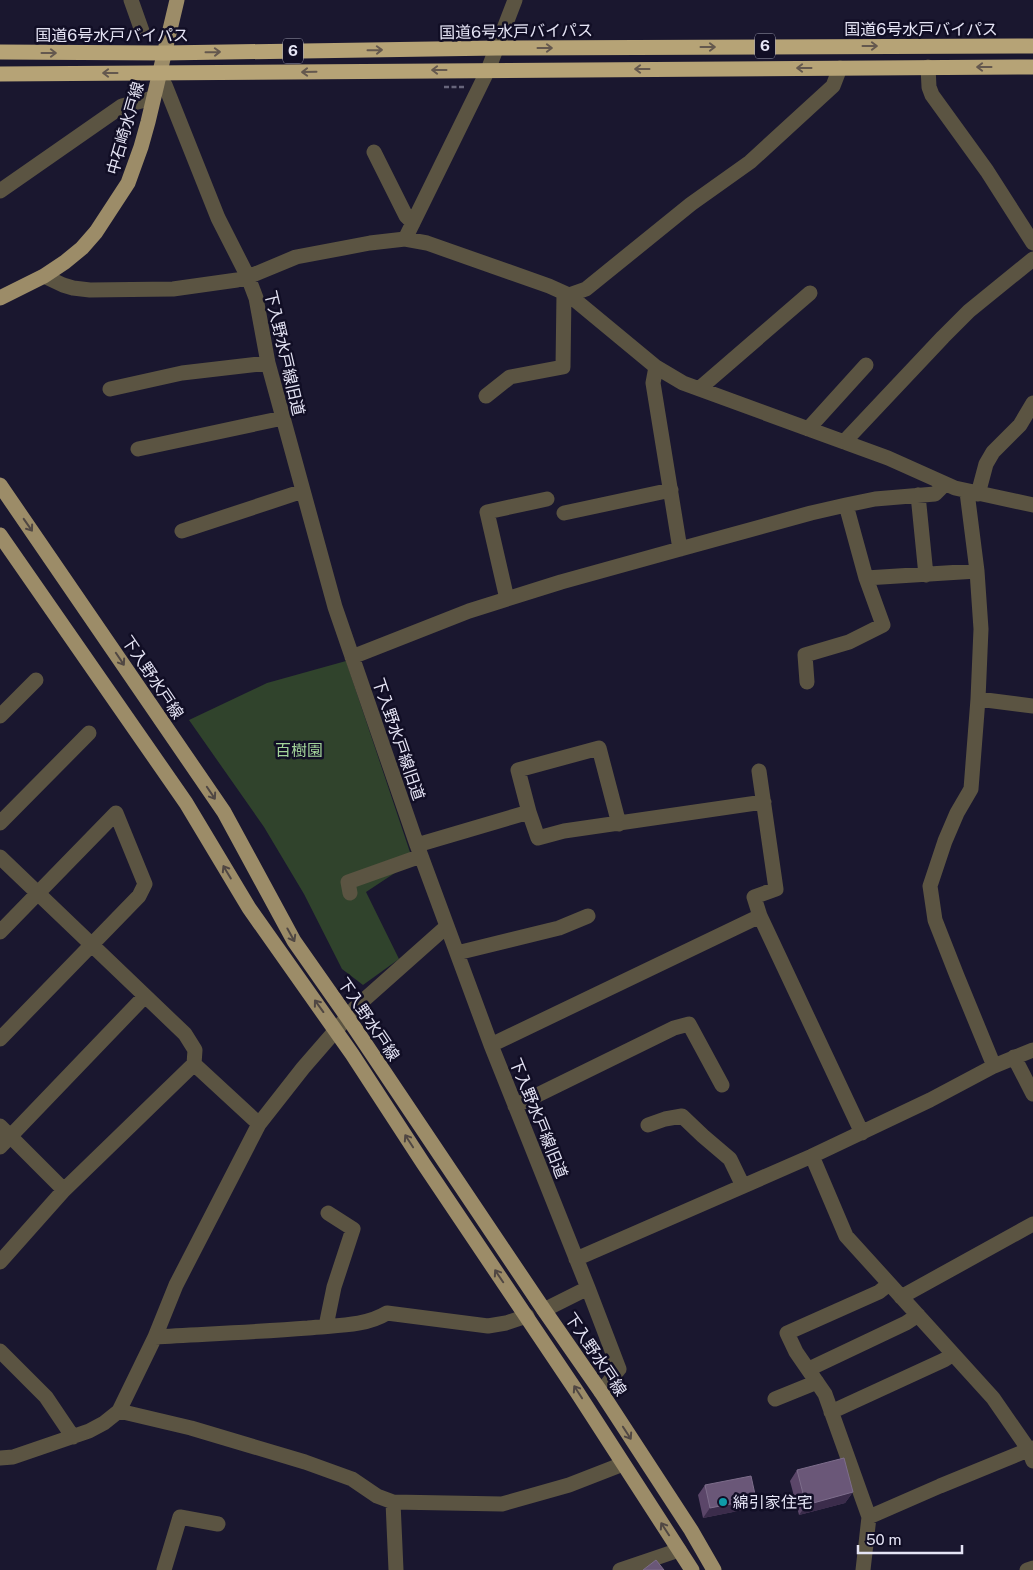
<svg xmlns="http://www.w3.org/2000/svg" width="1033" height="1570" viewBox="0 0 1033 1570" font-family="'Public Sans','Noto Sans JP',sans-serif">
<rect width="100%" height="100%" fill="#1a172f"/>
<path fill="#30432c" d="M346,661L413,861L366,892L399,959L363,985L342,969L304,894L264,827L189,720L267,683Z"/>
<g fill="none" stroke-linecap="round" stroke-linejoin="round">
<path stroke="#67657b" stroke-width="2.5" stroke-dasharray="5 2.5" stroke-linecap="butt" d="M441,33H455
M444,87H465"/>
<path stroke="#5b5442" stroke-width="15" d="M131,0L142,31
M928,67L929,87L932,95L987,171L1033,243
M165,85L218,218L248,277L256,298L268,363L335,607L417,845L491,1045L588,1288L619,1369L601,1392
M374,152L406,216L413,223
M0,191L122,106L153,98
M405,239L488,70L515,0
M44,276L63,285L73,288L90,290L173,289L237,280L248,277L296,257L370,243L405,239L427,243L549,286L569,295L656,367L683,383L888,458L955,488L1033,505
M569,295L586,289L691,204L750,162L833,86L840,68
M656,367L653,383L680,549
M700,388L810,293
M110,389L182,373L268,363
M486,396L510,377L563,367L564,293
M808,429L866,365
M844,442L943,337L969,311L1033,259
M138,449L283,418
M967,492L977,571L981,629L978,699L971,789L957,813L945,841L930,886L935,920L957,976L994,1066
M978,494L986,464L993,452L1020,425L1033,403
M918,495L926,575
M564,513L671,490
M182,531L303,491
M866,578L977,571
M507,599L487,512L547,499
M352,657L469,611L561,582L680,549L811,513L846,505L875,499L935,494L945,484
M807,682L805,655L849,642L883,625L866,578L846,505
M978,699L1033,706
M0,716L36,680
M759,771L776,889L754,897L760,916
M529,812L518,770L599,748L619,824
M0,823L89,733
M417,845L529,812L538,838L564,831L764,802
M0,857L185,1034L195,1050L194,1064L64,1190L0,1262
M350,893L348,882L421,856
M0,932L116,813L145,884L139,896L0,1039
M457,953L559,928L588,916
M491,1045L760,916L862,1133
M1014,1057L1033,1094
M194,1064L259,1124
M515,1106L674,1028L689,1024L722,1085
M648,1125L665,1119L682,1116L703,1136L730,1159L743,1186
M0,1126L64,1190
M0,1147L145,996
M812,1156L846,1236L993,1398L1029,1450L1033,1461
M576,1259L812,1156L930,1100L994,1066L1033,1050
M901,1297L1033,1224
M544,1310L588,1288
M326,1326L334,1287L353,1229L328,1213
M155,1337C206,1334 257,1332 308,1328C334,1325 364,1327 387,1313L488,1326L506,1323L527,1316
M0,1351L46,1397L73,1437
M809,1369L906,1323L918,1315
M775,1399L817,1382
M119,1411L191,1428L305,1462L352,1479L377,1496L393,1502L502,1504L569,1485L623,1464
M831,1412L944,1360L953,1354
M0,1458L13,1457L89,1431L104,1423L119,1411L155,1337L176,1285L259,1124L303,1068L356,1007L446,927
M393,1502L396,1570
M869,1517L940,1486L1033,1448
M164,1570L180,1517L218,1524
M620,1570L679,1550
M863,1570L869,1517L825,1394L796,1352L787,1333L879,1292L889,1284
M1027,1570L1033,1568"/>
<path stroke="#9c8c68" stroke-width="15" d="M0,298L44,276L65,262L82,248L96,232L128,183L141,147L148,122L177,0
M0,485L224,812L294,941L348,1018L544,1310L601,1392L691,1530L714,1570
M0,535L186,803L249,908L352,1054L423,1163L577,1392L692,1570"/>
<path stroke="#b6a376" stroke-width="15" d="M0,52L164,53L497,48L1033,46
M0,74L1033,67"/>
</g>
<path fill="#5b4669" d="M797,1470L853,1492L845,1503L799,1515L790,1481Z
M705,1485L748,1509L703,1518L698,1495Z"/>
<path fill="#3b2c4b" d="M853,1492L845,1503L799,1515L806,1505Z
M756,1499L748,1509L703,1518L710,1508Z"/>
<path fill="#6a5778" stroke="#7d6d8b" d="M844,1458L853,1492L806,1505L797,1470Z
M751,1476L756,1499L710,1508L705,1485Z
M656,1560L664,1570H643Z"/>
<defs><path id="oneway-shaft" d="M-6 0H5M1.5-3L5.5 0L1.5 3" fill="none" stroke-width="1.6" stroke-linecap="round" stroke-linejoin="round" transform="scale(1.25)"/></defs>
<g stroke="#64584e">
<use href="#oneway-shaft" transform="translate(870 46)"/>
<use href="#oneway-shaft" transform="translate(708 47)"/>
<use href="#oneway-shaft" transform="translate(545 48)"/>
<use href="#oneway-shaft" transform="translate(375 50) rotate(-1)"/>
<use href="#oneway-shaft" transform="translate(213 52) rotate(-1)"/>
<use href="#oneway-shaft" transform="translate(49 53)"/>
<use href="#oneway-shaft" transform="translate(984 67) rotate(180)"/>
<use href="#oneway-shaft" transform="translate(804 68) rotate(180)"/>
<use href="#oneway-shaft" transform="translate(642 69) rotate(180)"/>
<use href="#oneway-shaft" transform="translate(439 70) rotate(180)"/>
<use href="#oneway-shaft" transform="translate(309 72) rotate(179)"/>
<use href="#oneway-shaft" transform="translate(110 73) rotate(180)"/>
</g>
<g stroke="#504743">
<use href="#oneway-shaft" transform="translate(28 525) rotate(55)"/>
<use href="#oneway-shaft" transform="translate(120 659) rotate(56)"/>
<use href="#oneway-shaft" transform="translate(211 793) rotate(56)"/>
<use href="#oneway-shaft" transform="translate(227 872) rotate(-121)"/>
<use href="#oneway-shaft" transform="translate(291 935) rotate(61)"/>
<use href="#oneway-shaft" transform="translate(319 1006) rotate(-126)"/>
<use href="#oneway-shaft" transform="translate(409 1141) rotate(-123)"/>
<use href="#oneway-shaft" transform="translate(499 1276) rotate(-124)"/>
<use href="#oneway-shaft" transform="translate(578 1392) rotate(-123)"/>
<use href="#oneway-shaft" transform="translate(627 1433) rotate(57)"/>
<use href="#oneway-shaft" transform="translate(665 1529) rotate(-123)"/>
</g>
<circle fill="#0f9aa8" stroke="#110e25" stroke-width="2" cx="723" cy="1502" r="5"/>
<g text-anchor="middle" stroke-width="5" stroke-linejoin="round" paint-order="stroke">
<g fill="#110e25" stroke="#a5a4b7" stroke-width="1">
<rect x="755" y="33.5" width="20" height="25" rx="4"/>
<rect x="283" y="38.5" width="20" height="25" rx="4"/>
</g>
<g font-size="15" font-weight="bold" fill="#e5e4f5">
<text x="765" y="51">6</text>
<text x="293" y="56">6</text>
</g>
<g font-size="16" fill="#e5e4f5" stroke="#110e25">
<text x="921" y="35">国道6号水戸バイパス</text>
<text transform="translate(516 31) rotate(-1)" y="6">国道6号水戸バイパス</text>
<text x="112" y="41">国道6号水戸バイパス</text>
<text transform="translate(125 128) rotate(-74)" y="6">中石崎水戸線</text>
<text transform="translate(285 353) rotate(77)" y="6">下入野水戸線旧道</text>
<text transform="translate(153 677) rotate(56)" y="6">下入野水戸線</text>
<text transform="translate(399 739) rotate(71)" y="6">下入野水戸線旧道</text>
<text transform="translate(369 1019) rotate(56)" y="6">下入野水戸線</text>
<text transform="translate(539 1118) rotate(68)" y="6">下入野水戸線旧道</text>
<text transform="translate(596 1354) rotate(56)" y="6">下入野水戸線</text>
</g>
<g font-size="16" fill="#a2d399" stroke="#110e25">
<text x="299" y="756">百樹園</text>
</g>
<g font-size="16" fill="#e5e4f5" stroke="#110e25" text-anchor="start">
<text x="733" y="1508">綿引家住宅</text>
</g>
</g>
<path d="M858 1545v8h104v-8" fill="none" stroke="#e5e4f5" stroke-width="2.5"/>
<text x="866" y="1545" font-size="15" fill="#e5e4f5" stroke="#110e25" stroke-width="4" paint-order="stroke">50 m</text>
</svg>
